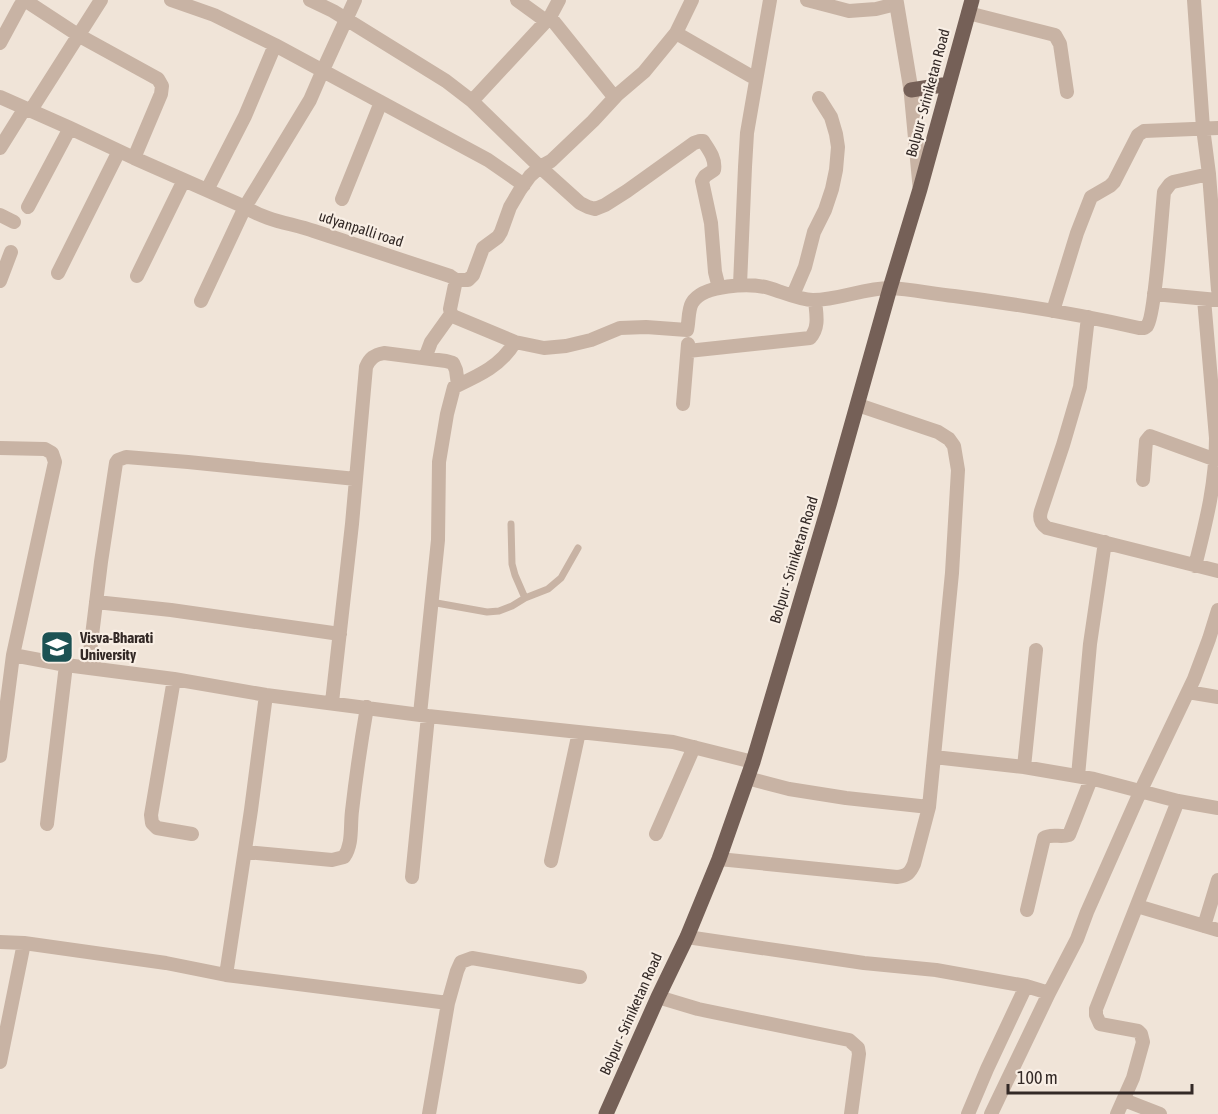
<svg xmlns="http://www.w3.org/2000/svg" width="1218" height="1114" viewBox="0 0 1218 1114" font-family="'Asap Condensed',sans-serif">
<rect width="100%" height="100%" fill="#f0e4d8"/>
<g fill="none" stroke-linecap="round" stroke-linejoin="round">
<path stroke="#c8b3a4" stroke-width="7" d="M511,524L512,564L515,575L525,598
M431,602L487,612L499,611L512,606L525,598L548,589L561,578L578,548"/>
<path stroke="#c8b3a4" stroke-width="14" d="M171,0L214,15L275,45L488,160L524,185
M310,0L333,11L446,81L472,101L550,17L611,93L617,95L644,72L676,33L692,0
M517,0L546,21
M807,0L849,11L876,9L896,4
M1194,0L1203,128L1209,174L1218,290
M968,13L1055,35L1060,44L1067,92
M550,17L559,0
M676,33L756,79
M0,43L20,6C23,1 25,1 29,3L78,35L158,79L162,86L161,94L134,158
M0,97L70,128L134,158L245,207C267,221 290,223 314,231C360,246 405,261 450,276L456,280L450,309L451,314L455,317L515,342L544,348L566,346L591,340L620,328L646,327L687,330C689,322 688,310 692,303C703,284 751,283 769,288C783,292 799,300 813,300C839,300 864,288 890,288C911,289 933,294 954,296C1016,304 1078,314 1139,328C1143,328 1144,329 1147,326C1155,317 1162,211 1164,192L1170,184L1173,182L1209,174
M472,101L540,167L580,203L588,207L595,209L605,205L627,191L694,143L700,141H703C709,150 716,159 714,170L705,176L702,181L711,223L715,272L719,288
M31,110L101,0
M0,148L25,108
M207,190L245,116L275,45
M342,199L381,102
M28,207L70,128
M0,215L14,222
M58,273L119,151
M137,276L184,180
M456,280H468L473,275L483,248L498,237L501,232L510,207L520,190L530,176L540,167L551,161L593,121L617,95
M0,281L11,252
M740,285L745,167L747,133L770,0
M1154,294L1218,300
M793,295L805,267L814,232L825,210L832,189L836,170L838,147L836,134L831,117L819,98
M201,301L245,207L310,100L323,70L355,0
M1053,311L1077,233L1091,197L1110,186L1114,182L1138,135L1144,131L1218,128
M1088,317L1080,387L1063,445L1041,511C1039,518 1040,523 1047,528L1218,571
M688,351L810,338C820,327 816,313 815,300
M425,358L431,342L451,314
M683,404L688,344
M0,448L45,449L52,453L55,462L13,655L66,665L174,679L266,695L428,716L673,742L753,762
M1143,480L1146,441L1150,436L1216,460
M1195,566C1206,522 1216,484 1216,438L1204,299
M96,602L171,610L340,634
M88,668L101,562L116,463L118,460L126,457L188,462L356,479
M174,679L151,815L152,823L157,828L192,834
M1188,692L1218,697
M332,702L352,524L366,367C370,358 374,355 384,353L446,361L453,363L456,370L458,385
M420,714L438,540L439,462L447,414L454,387C478,376 501,366 515,342
M0,756L13,655
M934,757L1024,767L1094,779L1178,801L1218,808
M1024,767L1036,650
M1078,776L1090,644L1105,542
M747,778L789,789L846,798L929,807
M47,824L66,665
M656,834L694,747
M245,852L332,860L344,857C353,844 350,827 352,811C356,776 361,742 367,707
M719,859L897,877C907,876 910,873 914,864L929,807L952,573L958,470L954,446L949,439L938,432L858,405
M551,861L579,732
M412,877L428,716
M1137,906L1218,930
M1027,910L1044,838C1051,833 1061,838 1069,835L1091,779
M1204,926L1218,880
M687,937L864,963L936,970L1026,986L1049,993
M0,942L24,943L166,963L226,975L448,1003L429,1114
M226,975L251,810L266,695
M658,997L698,1009L849,1040L858,1048L859,1054L851,1114
M448,1003L457,971L461,962L472,958L580,977
M0,1062L24,943
M1124,1100L1160,1114
M968,1114L987,1069L1026,986
M991,1114L1049,993L1077,939L1087,912L1141,790L1194,679L1209,639L1218,610
M1117,1114L1133,1078L1143,1042L1141,1034L1138,1031L1100,1024L1096,1015V1009L1178,801"/>
<path stroke="#c8b3a4" stroke-width="15" d="M896,0L911,90L920,186"/>
<path stroke="#756057" stroke-width="15" d="M911,90L949,84
M606,1114L658,997L687,937L719,859L753,762L829,505L890,288L920,189L972,0"/>
</g>
<defs>
<g id="university-square" transform="scale(1.725)"><rect x="-9" y="-9" width="18" height="18" rx="4" fill="#1c5254" stroke="#f8eee4"/><path d="M0-5L7-2L0 1L-7-2ZM-4 1L0 2.5L4 1V4Q0 6-4 4Z" fill="#fff"/></g>
</defs>
<g fill-rule="evenodd">
<use href="#university-square" x="57" y="647"/>
</g>
<g text-anchor="middle" stroke-width="4.5" stroke-linejoin="round" paint-order="stroke">
<g font-size="15" fill="#332926" stroke="#f8eee4">
<text transform="translate(928 93) rotate(-75)" y="5">Bolpur - Sriniketan Road</text>
<text transform="translate(361 229) rotate(18)" y="5">udyanpalli road</text>
<text transform="translate(794 560) rotate(-73)" y="5">Bolpur - Sriniketan Road</text>
<text transform="translate(631 1014) rotate(-66)" y="5">Bolpur - Sriniketan Road</text>
</g>
<g font-size="15" font-weight="bold" fill="#332926" stroke="#f8eee4" text-anchor="start">
<text x="80" y="643">Visva-Bharati<tspan x="80" dy="17">University</tspan></text>
</g>
</g>
<path d="M1008 1084v9h184v-9" fill="none" stroke="#332926" stroke-width="3"/>
<text x="1017" y="1084" font-size="18" fill="#332926" stroke="#f8eee4" stroke-width="4.5" paint-order="stroke">100 m</text>
</svg>
